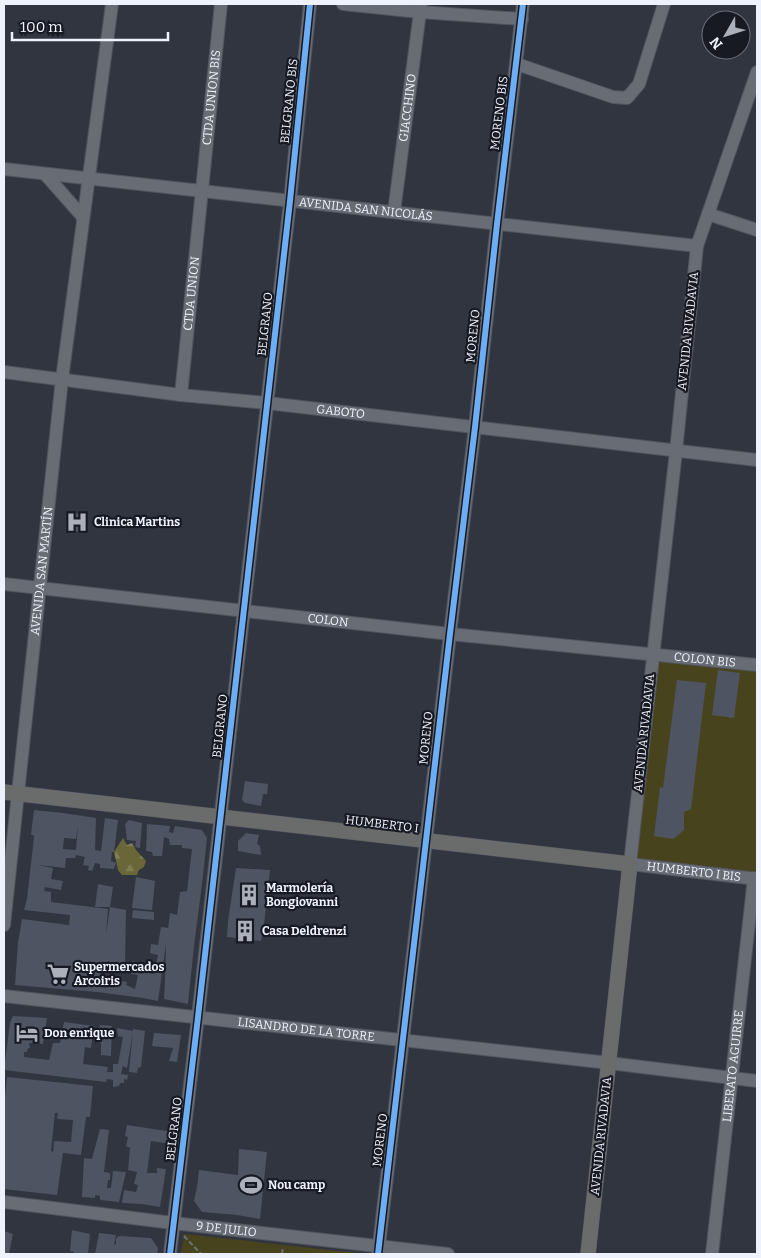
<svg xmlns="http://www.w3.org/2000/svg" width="761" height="1258" viewBox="0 0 761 1258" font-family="Bitter,serif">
<defs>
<pattern id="forest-firs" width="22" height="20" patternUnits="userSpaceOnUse" patternTransform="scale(1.25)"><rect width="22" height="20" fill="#696638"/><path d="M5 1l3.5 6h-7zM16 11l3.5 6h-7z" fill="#7f7c56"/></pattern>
</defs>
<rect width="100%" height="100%" fill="#313540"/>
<path fill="url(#forest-firs)" d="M123,838L127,845L132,843L136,850L146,861L144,867L139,870L137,875H122L118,870L114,852Z"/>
<path fill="#47441d" d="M653,656L757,665V879L630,864Z
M184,1234L367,1254H181Z"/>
<path fill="#4f5462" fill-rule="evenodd" d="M68,513L87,514L86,532L66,531Z
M718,670L740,673L734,718L712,715Z
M677,680L706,683L691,809L684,812V830L673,839L654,836L660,787L663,788Z
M245,781L268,784L267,794H263L261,806L245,803L242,800Z
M34,810L63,813L96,818L95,850L101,851L105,818L118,820L114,852H112L111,861L116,863L114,869L100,868V864L95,863L92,871L88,870L89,866L83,865L85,857L76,855L75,858H66L65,868L37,865L53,868L51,879L63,881L61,890L45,887L44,891L51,892V902L108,909L106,935L110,907H95L98,884L113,887L110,907L126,910L125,966L102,964L99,984L113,986L115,980L127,982L126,985L135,989L138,975L131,974L132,961L148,964L147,972L154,974L158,955L150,953L151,944L158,945L161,927L168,928L170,913L177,915L180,892L187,891L192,849L182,848V845H170L169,839L164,837L162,856H153L152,852L146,851L147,824L170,826L169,832L173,833L175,826L202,830L207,838L202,884L194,946L188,1004L164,999L165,981L166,944L158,1001L143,998L97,992L15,985L18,943L22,919L69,925L70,915L24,910L27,899L33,846L34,835H31ZM78,825L76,850L63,849L64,838L76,839Z
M129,820L142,823L140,848L135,847L136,841L127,840L125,824Z
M246,833L259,835L257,844L260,846L261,855L238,851V841Z
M236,868L270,870L264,925L261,941L227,937L228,921Z
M136,877L155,881L152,910L132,908Z
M133,910L154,912V920L132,918Z
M13,1016L47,1018L43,1044L29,1043L30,1048H28L27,1052H24V1057L49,1060L53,1043H60L64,1022L94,1026L91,1048L85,1047L83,1064L108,1067L107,1072H113V1064H118L123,1037L118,1036L117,1028L133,1031L127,1068L123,1066L121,1074L128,1075L127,1080L124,1079V1083H120L119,1086L113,1087V1080L107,1079L106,1082L4,1070L10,1023Z
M100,1025L112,1026L111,1056L101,1055V1043L96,1042Z
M133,1029L145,1031L141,1067L138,1068L137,1073L129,1072Z
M154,1033L181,1035L177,1062L169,1061L173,1048L152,1046Z
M7,1077L93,1086L90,1117H86L81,1155L63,1153L57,1195L4,1189V1105ZM55,1113H58L57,1119L73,1120L71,1142L54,1141L53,1152L51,1151Z
M127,1125L173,1132L171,1144L151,1141L147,1173H157V1168L166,1169L160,1207L142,1204L122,1203L124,1190L136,1192L138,1185L134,1184L137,1172L128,1170L130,1148L126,1146L128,1137L125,1136Z
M100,1129L109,1130L104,1172L110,1173V1180H108L107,1188H111L113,1171L126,1172L119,1202L100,1200V1196L95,1195V1198L82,1197L84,1158L92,1159Z
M239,1149L267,1152L260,1219L237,1215L202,1212L194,1201L197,1187L199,1170L238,1175Z
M72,1230L90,1234L88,1254H73L74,1252L70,1251Z
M4,1231L13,1234L9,1254H4Z
M99,1233L116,1235L114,1245L116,1244V1238L119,1236L151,1238L158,1248L157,1254H95Z"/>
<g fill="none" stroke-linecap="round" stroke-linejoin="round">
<g stroke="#51545e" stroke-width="14">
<g id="minor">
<path d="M343,4L420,12L522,19"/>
<path d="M517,64L613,97L627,98L639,84L664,4"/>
<path id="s1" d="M757,72L697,246L676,451L630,864L757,879"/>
<path id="s2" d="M4,169L697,246"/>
<path d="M45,174L83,217"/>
<path id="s3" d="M394,212L421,4"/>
<path d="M708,214L757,230"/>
<path id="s4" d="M4,372L181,395L267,403L757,460"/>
<path id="s5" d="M181,395L221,4"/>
<path id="s6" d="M4,584L450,634L757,665"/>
<path id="s7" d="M4,925L62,379L112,4"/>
<path id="s8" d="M4,996L609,1063L757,1081"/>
<path id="s9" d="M4,1202L173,1223L448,1254"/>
<path d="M170,1254L198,1017L290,201L310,4"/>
<path d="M378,1254L450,634L475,427L497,224L523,4"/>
<path id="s10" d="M712,1254L754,878"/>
</g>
</g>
<g stroke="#51545e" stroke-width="16">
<path id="major" d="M4,792L630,864L588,1254"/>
</g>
<path stroke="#6d7179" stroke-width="2" stroke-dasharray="5 2.5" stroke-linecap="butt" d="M184,1236L201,1254
M282,1254L283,1247"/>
<use href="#minor" stroke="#686c75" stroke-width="12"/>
<use href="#major" stroke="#6a6c6c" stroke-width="15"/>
<g stroke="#171a23" stroke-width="9">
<path id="cycleway" d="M170,1254L198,1017L290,201L310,4
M378,1254L450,634L475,427L497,224L523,4"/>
</g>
<use href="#cycleway" stroke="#6dadf4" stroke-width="6"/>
</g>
<defs>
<g id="hospital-bare" transform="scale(1.725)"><path d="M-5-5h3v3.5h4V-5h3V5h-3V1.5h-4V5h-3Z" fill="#acb0bb" stroke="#171a23" stroke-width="2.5" paint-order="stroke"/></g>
<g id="building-bare" transform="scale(1.725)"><path d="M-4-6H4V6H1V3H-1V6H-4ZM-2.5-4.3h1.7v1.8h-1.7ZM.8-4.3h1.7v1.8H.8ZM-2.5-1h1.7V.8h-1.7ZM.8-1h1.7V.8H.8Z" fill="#acb0bb" stroke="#171a23" stroke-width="2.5" paint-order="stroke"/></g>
<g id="supermarket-bare" transform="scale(1.725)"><path d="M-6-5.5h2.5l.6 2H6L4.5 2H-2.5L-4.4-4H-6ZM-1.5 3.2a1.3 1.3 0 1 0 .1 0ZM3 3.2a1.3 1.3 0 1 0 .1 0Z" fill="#acb0bb" stroke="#171a23" stroke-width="2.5" paint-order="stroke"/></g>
<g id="hotel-bare" transform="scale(1.725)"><path d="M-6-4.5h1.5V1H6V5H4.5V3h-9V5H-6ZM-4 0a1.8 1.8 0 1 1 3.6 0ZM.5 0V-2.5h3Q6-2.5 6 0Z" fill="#acb0bb" stroke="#171a23" stroke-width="2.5" paint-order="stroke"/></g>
<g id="stadium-bare" transform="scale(1.725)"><path d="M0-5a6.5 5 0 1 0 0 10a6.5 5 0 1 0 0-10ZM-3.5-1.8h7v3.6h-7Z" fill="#acb0bb" stroke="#171a23" stroke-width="2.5" paint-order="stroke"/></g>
</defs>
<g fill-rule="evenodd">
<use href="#hospital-bare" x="77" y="522"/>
<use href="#building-bare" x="249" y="895"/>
<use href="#building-bare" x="245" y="931"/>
<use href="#supermarket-bare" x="58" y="974"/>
<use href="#hotel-bare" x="27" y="1033"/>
<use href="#stadium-bare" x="251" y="1185"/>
</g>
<g text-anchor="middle" stroke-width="4.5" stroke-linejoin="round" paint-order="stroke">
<g font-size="12" fill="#eef2fd" stroke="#171a23">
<text dy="4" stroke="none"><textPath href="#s5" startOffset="299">CTDA UNION BIS</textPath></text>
<text transform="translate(289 101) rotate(-84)" y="4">BELGRANO BIS</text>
<text dy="4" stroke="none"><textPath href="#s3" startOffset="105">GIACCHINO</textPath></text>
<text transform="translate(499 113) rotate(-83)" y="4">MORENO BIS</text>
<text dy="4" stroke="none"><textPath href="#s2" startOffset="364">AVENIDA SAN NICOLÁS</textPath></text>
<text dy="4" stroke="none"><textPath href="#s5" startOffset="102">CTDA UNION</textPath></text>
<text transform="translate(265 324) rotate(-84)" y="4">BELGRANO</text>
<text transform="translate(688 331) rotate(-84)" y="4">AVENIDA RIVADAVIA</text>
<text transform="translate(473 336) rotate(-84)" y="4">MORENO</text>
<text dy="4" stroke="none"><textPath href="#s4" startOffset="339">GABOTO</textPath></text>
<text dy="4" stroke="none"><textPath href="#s7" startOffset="356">AVENIDA SAN MARTÍN</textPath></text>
<text dy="4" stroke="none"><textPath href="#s6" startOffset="326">COLON</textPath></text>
<text dy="4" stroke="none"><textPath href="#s6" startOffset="705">COLON BIS</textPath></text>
<text transform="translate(220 726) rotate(-84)" y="4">BELGRANO</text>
<text transform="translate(644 733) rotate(-84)" y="4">AVENIDA RIVADAVIA</text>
<text transform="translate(426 738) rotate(-84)" y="4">MORENO</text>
<text transform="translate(382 824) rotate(7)" y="4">HUMBERTO I</text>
<text dy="4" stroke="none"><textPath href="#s1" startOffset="870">HUMBERTO I BIS</textPath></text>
<text dy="4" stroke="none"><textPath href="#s8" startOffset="304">LISANDRO DE LA TORRE</textPath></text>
<text dy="4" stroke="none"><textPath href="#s10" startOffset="189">LIBERATO AGUIRRE</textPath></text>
<text transform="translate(174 1129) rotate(-83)" y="4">BELGRANO</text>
<text transform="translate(601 1136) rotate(-84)" y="4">AVENIDA RIVADAVIA</text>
<text transform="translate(380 1140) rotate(-83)" y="4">MORENO</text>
<text dy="4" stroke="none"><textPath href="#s9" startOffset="224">9 DE JULIO</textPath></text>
</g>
<g font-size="12" font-weight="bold" fill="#eef2fd" stroke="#171a23" text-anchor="start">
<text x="94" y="526">Clinica Martins</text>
<text x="266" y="892">Marmolería<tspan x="266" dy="14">Bongiovanni</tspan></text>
<text x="262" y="935">Casa Deldrenzi</text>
<text x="74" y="971">Supermercados<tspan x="74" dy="14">Arcoiris</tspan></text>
<text x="44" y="1037">Don enrique</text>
<text x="268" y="1189">Nou camp</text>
</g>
</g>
<rect width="761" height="1258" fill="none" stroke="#eef2fd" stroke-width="10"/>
<g transform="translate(726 35) rotate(231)"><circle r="24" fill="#171a23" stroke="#6d707a"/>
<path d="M0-4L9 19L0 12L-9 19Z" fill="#acb0bb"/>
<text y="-8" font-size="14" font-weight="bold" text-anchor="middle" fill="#eef2fd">N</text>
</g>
<path d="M12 32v8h156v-8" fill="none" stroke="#eef2fd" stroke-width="2.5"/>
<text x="20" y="32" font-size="15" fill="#eef2fd" stroke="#171a23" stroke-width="4" paint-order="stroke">100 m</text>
</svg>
